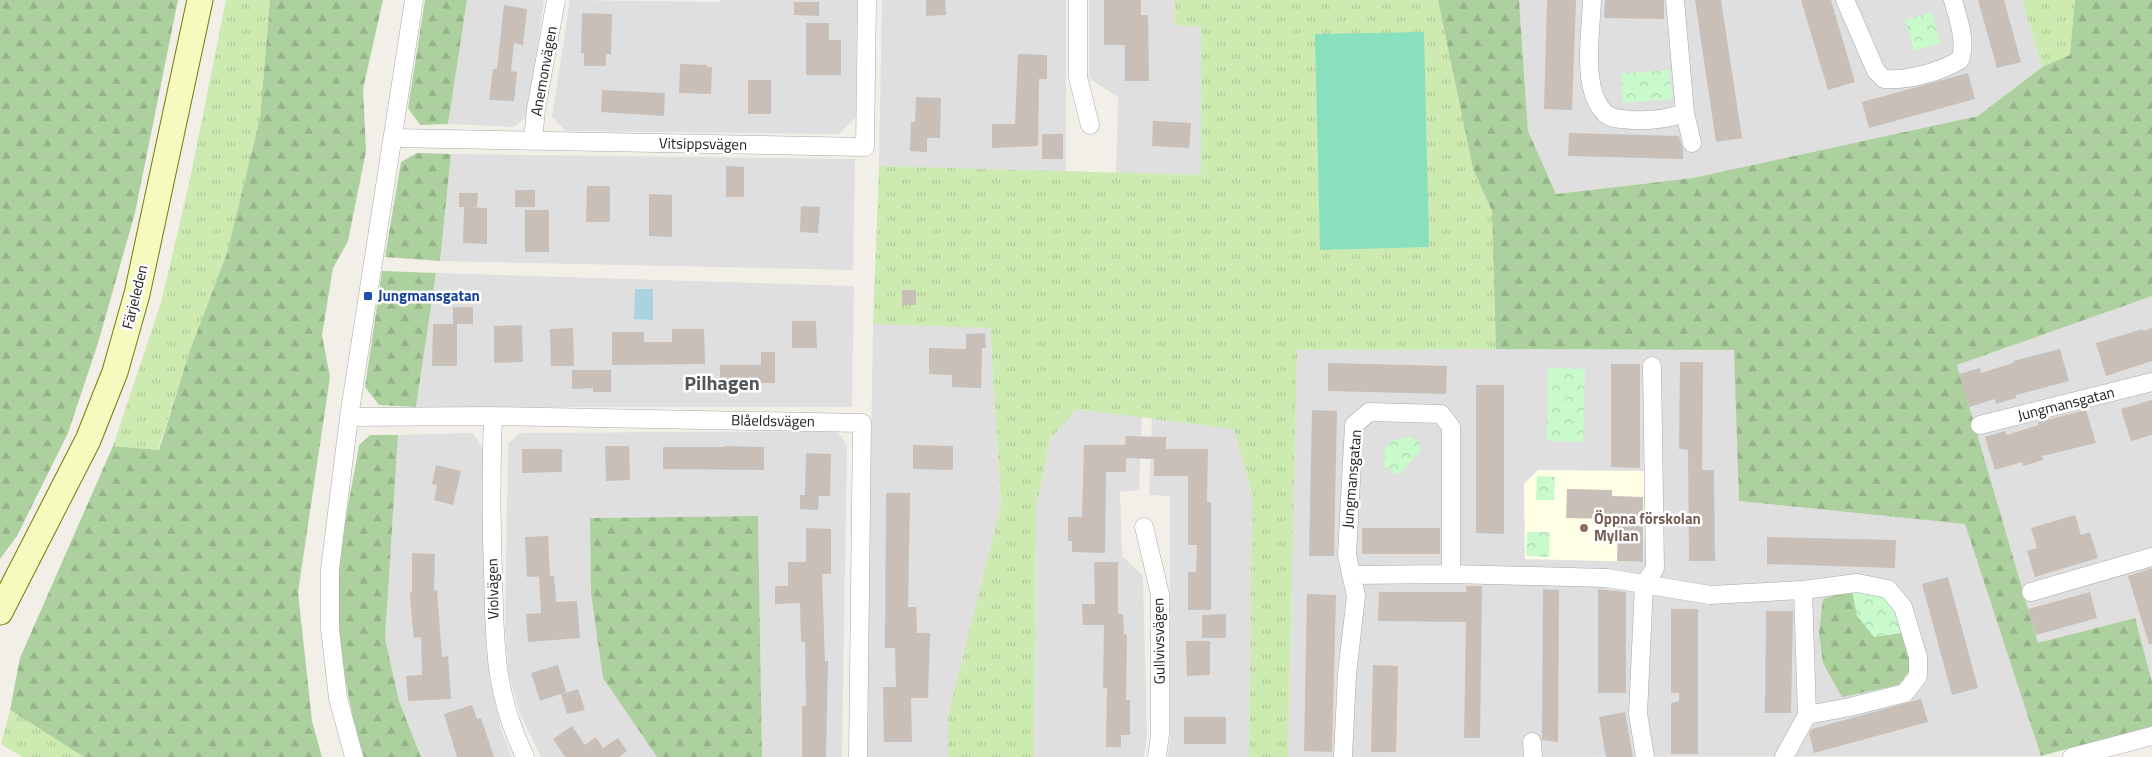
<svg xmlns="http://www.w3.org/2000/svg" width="2152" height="757" viewBox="0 0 2152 757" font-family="'Titillium Web',sans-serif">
<defs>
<pattern id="grass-tufts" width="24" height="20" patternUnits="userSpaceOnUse" patternTransform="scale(1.25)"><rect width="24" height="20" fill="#cdebb0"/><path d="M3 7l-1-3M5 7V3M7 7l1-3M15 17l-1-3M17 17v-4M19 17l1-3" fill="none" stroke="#b0c997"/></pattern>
<pattern id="forest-firs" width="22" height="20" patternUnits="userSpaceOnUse" patternTransform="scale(1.25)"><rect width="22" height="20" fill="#add19e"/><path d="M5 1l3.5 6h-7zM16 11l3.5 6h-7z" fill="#95b388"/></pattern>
<pattern id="park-crowns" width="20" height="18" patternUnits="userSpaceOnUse" patternTransform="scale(1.25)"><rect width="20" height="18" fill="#c8facc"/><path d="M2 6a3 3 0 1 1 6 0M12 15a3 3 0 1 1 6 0" fill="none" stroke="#acd6af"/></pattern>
</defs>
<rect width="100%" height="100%" fill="#f2efe9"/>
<path fill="#e0dfdf" d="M467,0H544L528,115L514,127L448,124Z
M570,0L719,2V0H857L856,117L839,134L566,131L552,117Z
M882,0H1066V172L879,166Z
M1089,0H1175L1174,25L1201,26V175L1116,173L1118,97L1089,78Z
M1519,0H2022L2042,67L1978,116L1693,178L1555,194L1528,131Z
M451,154L855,159L853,270L440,261Z
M436,273L854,286L852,407H416Z
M2152,296V682L2134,618L2038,644L1956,365Z
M873,324L990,327L1001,505L948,716V757H866Z
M1496,349L1735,350L1739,501L1965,524L2041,756L1288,757L1297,350Z
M1075,409L1142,417L1139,490L1120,492L1122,556L1143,576L1147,735L1144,757H1034L1036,509L1050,439Z
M1152,418L1234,428L1252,495L1249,757H1168L1170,737V496L1149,495Z
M837,431L847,445L842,757H762L758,516L590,518L591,594L603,678L657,757H541L519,711L508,670L505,630L508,444L520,433Z
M473,433L484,451L486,644L490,680L502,732L512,757H421L399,701L385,638L398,435Z"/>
<path fill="#ffffe5" d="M1538,470L1645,471L1643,562L1525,559L1524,484Z"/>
<path fill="url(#grass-tufts)" d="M226,0H270L260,118L227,253L189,353L158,450L113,446L161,303L189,184Z
M1175,0H1438L1473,169L1492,211L1496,349L1297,350L1288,757H1249L1252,495L1234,429L1076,409L1050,439L1036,509L1034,757H948V716L1001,505L990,328L873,324L879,166L1201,175V27L1174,25Z
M2022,0H2075L2071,55L2042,67Z
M10,710L84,757H22L1,744Z"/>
<path fill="url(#forest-firs)" d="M0,0H178L135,213L98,343L68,433L17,536L0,559Z
M270,0H383L363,89L366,151L348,241L333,268L322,335L330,377L298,592L312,721L322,757H84L10,710L20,658L113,446L159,450L189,353L227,253L260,118Z
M425,0H467L448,124L420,125L408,108Z
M1438,0H1519L1528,131L1556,194L1693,178L1978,116L2042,67L2070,55L2075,0H2152V296L1957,365L2038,643L2135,618L2152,682V726L2041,756L1965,524L1739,501L1734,350L1496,349L1492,211L1473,169Z
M417,153L451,154L440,261L385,257L401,162Z
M382,271L436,273L416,407L379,405L365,387Z
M370,435H398L385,638L399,701L421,757H364C345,695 334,627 340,562C343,523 353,484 359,445Z
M758,516L762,757H657L603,678L591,594L590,518Z
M1852,590L1903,633L1912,667L1898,685L1842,697L1823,663L1819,633L1823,599Z"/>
<path fill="url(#park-crowns)" d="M1932,12L1940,43L1914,51L1905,20Z
M1670,70L1672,99L1623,103L1621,74Z
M1548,368L1585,369L1583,442L1547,441Z
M1411,437L1420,443L1421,451L1398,475L1384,466L1385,449L1392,440Z
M1537,476L1555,477L1554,500H1536Z
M1527,532H1550L1549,557L1526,556Z
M1852,590C1891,593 1891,597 1903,633L1874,637L1857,616Z"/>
<path fill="#88e0be" d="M1424,32L1429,247L1320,250L1315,34Z"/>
<path fill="#aad3df" d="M635,289H653V320L634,319Z"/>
<path fill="#c7bfb8" d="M926,0H945L946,15L926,16Z
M1104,0H1141V15H1148L1149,81H1125V45H1104Z
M1547,0H1576L1572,110L1544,109Z
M1605,0H1664V19L1604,18Z
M1695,0H1721L1742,138L1716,142Z
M1801,0H1831L1855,82L1828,90Z
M1978,0H2004L2021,62L1997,68Z
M794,2H819V16L794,15Z
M504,5L527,9L523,45L514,43L511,71L517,72L514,101L489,100L493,69H497Z
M582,13L612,14L611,54H606V66H584V53H581Z
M806,23H829V40H841V75H806Z
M1018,54L1047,55V79H1039L1038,146L992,148V124H1015Z
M680,64L707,65V67H712L711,94L679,93Z
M1968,73L1975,99L1869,128L1862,102Z
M748,80H771V114H748Z
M602,90L665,93L664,116L601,112Z
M916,97L941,98L940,138H927V152L910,151L911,122H915Z
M1153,121L1191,123L1189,148L1152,146Z
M1569,133L1679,136L1683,149V159L1568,156Z
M1042,134H1063V159H1042Z
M726,166L744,167V197H726Z
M587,186H610V222H586Z
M515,190H535V207H515Z
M459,193H478L477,207H459Z
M649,194L672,195V237L649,236Z
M801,206L820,207L818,233L800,232Z
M464,207L487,208V244L463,243Z
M525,210H549V252H525Z
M902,290H916V305H902Z
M453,307H473V324H457V366H432L433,324H453Z
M792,321H816L817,348H792Z
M522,325L523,362L494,363V326Z
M573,328L574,366H551L550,329Z
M2152,328V361L2106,376L2096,343L2143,329V331Z
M672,329H704L705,364L612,365V332H644V342H672Z
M985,333L986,348H982L981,388L952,387V375L929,374V348L966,349V334Z
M2060,349L2069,381L2016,395V398L1996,404L1995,399L1969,407L1959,374L1980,368L1981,373L2013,363V361Z
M761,352H775V383H761V390H720V365H761Z
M1680,362H1703L1702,470H1714L1715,561H1689L1688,450L1679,449Z
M1328,363L1447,366L1446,394L1328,391Z
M1611,364H1640V468L1611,467Z
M572,370H611V392H593V388L572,389Z
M1476,385H1504V534L1476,533Z
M2152,400V435L2131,441L2121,409Z
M1312,410L1337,411L1334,556H1309Z
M2086,410L2096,443L2042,456L2043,460L2023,466L2022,462L1995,470L1985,437L2005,431L2007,435L2039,425L2038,422Z
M1126,436L1166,437V449H1208L1207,502H1211V610H1188V572H1196L1197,545H1188V476H1154V459L1126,458V472H1106L1105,553L1072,552V541H1068V517H1082L1084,445H1125Z
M913,445L953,446V470L913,469Z
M605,446H629L630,480L606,481Z
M724,446L764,447V470L663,469V447H724Z
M522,449H562V472L522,473Z
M806,453L831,454L830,496H819L818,510L800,509V495H805Z
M436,465L461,471L453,505L434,500L437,485L432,484Z
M1567,489L1612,490V496L1643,497V562L1617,561L1618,519L1566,518Z
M886,493H910L908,607H916L917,633H930L928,698H911L912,742H884L883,687H896L895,648H885Z
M2075,515L2081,535L2090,532L2098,558L2035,577L2027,551L2037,548L2031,528Z
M806,528L831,529V574H822L825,661H828L826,757H802V706H806L805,642H801L800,603L775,604V586H788V562H806Z
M1362,528H1440V554H1362Z
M548,536L550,576L527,577L525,537Z
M1767,537L1896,540L1895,568L1767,564Z
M412,553L435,554L434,590H437L442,657L448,656L451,699L408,701L406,676L422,675L421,637L414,638L412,621L410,592H412Z
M1094,562H1118V614H1123L1124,634L1127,635L1126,700H1130V735H1121V747H1106L1107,688H1103L1104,625H1083L1082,604H1095Z
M2152,568V644H2149L2128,576Z
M539,576H554L556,602L577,601L580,638L528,642L526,614L541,613Z
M1948,577L1978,688L1952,695L1922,584Z
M1466,586H1482L1480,738H1464L1466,622L1378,621L1379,592H1466Z
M1543,589L1559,590L1558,742L1542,740Z
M1598,589L1626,592V693H1598Z
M2090,592L2097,618L2036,635L2028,609Z
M1307,594L1336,595L1332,752L1304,751Z
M1671,609H1698V754H1671V703L1679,701V693H1671Z
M1766,611H1793L1791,713H1765Z
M1226,614V638H1202V615Z
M1186,641H1210V675L1187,676Z
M558,665L566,692L540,701L531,673Z
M1373,665L1398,666L1396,752H1371Z
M578,689L585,710L567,714L561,694Z
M1921,699L1928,722L1814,753L1809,733L1812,729Z
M472,705L477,719L481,718L494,757H457L444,714Z
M1625,712L1633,757H1606L1599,717Z
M1184,717H1226V744H1184Z
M572,726L585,745L596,737L603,748L618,738L627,751L619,757H565L553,739Z"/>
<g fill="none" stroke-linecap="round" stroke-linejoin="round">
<g stroke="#a9a9a9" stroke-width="19">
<path id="minor" d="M1078,0V77L1090,125
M1592,0C1591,30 1581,89 1604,112C1611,120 1623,119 1633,120C1652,121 1667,119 1685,113L1675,0
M1845,0L1876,71L1884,79C1907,81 1940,72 1960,60C1967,41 1958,19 1953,0
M1685,113L1692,143
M393,138L865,147L867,0
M533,141L536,109L556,0
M493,416C491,468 491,520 493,572C495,643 493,690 525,757
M349,417L493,416L862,423L858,757
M1980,425L2152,382
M1144,527L1160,594V734L1157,757
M1352,575L1451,574L1607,578L1710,595L1803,590
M1857,583L1888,589L1903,607L1918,657V676L1905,693L1850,707L1807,715L1803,590Z
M2031,592L2152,557
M1532,742L1533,757
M354,757L338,698L330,629V569L349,417L414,0
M1343,757L1347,674L1356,596L1347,555L1354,425L1369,412L1441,414L1451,427V574
M1645,757L1638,714L1644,585L1655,568L1652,366
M1784,757L1807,715
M2072,757L2152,736"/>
</g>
<g stroke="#707d05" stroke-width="27">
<path id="secondary" d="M0,612L88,440L115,372L137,294L200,0"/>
</g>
<use href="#minor" stroke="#fff" stroke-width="18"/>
<use href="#secondary" stroke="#f7fabf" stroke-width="25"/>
</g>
<rect fill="#1a4fb4" stroke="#fff" stroke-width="2" x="363" y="291" width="10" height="10" rx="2.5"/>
<circle fill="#8d6e63" stroke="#fff" stroke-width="2" cx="1584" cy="528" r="5"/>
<g text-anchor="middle" stroke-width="5" stroke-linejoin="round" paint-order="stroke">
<g font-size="15" fill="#222" stroke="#fff">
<text transform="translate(544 71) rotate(-80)" y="5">Anemonvägen</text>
<text transform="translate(703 144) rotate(1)" y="5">Vitsippsvägen</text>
<text transform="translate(135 297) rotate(-76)" y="5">Färjeleden</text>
<text transform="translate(2066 404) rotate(-14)" y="5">Jungmansgatan</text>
<text transform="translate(773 421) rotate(1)" y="5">Blåeldsvägen</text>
<text transform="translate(1352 479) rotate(-85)" y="5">Jungmansgatan</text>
<text transform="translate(493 589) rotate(-91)" y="5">Violvägen</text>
<text transform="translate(1159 641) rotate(-91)" y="5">Gullvivsvägen</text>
</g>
<g font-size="15" font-weight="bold" fill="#164399" stroke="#fff" text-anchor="start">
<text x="378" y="301">Jungmansgatan</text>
</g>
<g font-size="15" font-weight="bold" fill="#785e54" stroke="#fff" text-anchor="start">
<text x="1594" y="524">Öppna förskolan<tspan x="1594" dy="17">Myllan</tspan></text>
</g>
<g font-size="20" font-weight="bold" fill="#555" stroke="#fff">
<text x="722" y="390">Pilhagen</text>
</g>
</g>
</svg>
